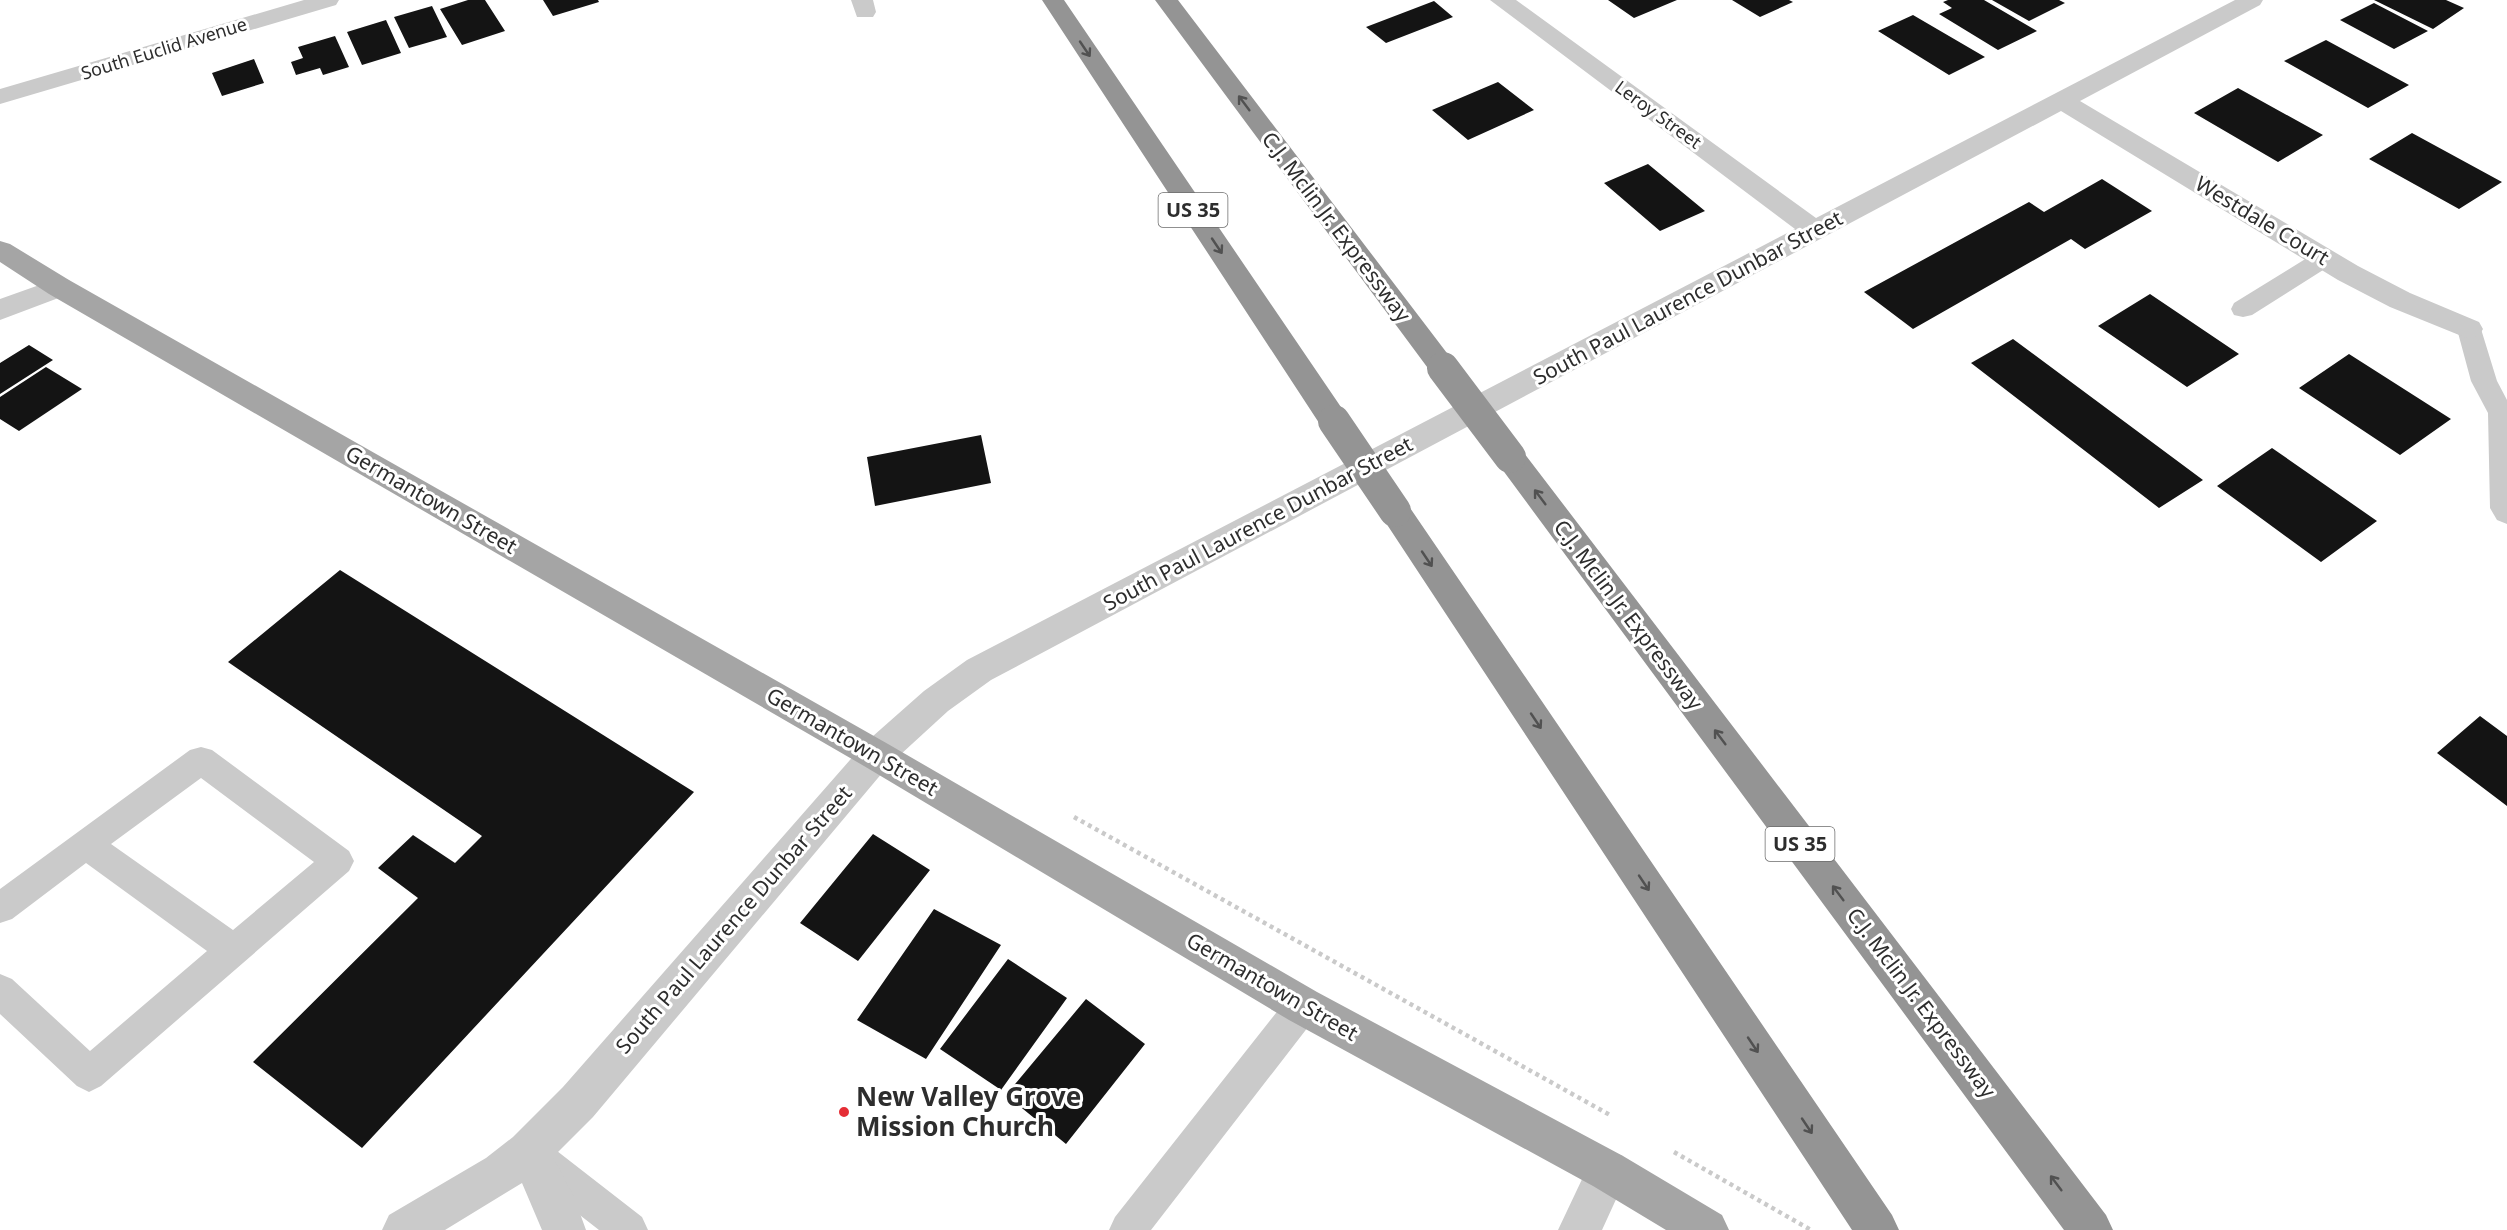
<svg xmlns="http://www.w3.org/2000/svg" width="2507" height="1230" viewBox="0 0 2507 1230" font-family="'Noto Sans',sans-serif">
<rect width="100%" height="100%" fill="#fff"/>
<path fill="#141414" d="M468,0H485L505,31L462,45L440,9Z
M543,0H598L599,2L553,16Z
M1608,0H1677L1634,18Z
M1732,0H1789L1793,2L1760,17Z
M1948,0H1984L2037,31L1998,50L1939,14L1952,8L1943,2Z
M1992,0H2059L2065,3L2029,21Z
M2374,0H2446L2464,8L2433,29Z
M1434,1L1453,17L1386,43L1366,27Z
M2374,3L2428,31L2394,49L2340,20Z
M432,6L447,37L409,48L394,17Z
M1913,15L1985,57L1949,75L1878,31Z
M386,20L401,53L362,65L347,32Z
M335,36L349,67L323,75L320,68L296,75L291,62L303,58L298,47Z
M2326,40L2409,85L2368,108L2284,61Z
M254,59L264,83L222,96L212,73Z
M1498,82L1534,110L1468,140L1432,110Z
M2238,88L2323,135L2278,162L2194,113Z
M2412,133L2502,182L2459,209L2369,159Z
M1648,164L1705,211L1660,231L1604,183Z
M2102,179L2152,211L2085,249L2071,239L1913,329L1864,292L2029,202L2044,212Z
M2150,294L2239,354L2187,387L2098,326Z
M2013,339L2203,480L2159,508L1971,363Z
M29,345L53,360L0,394V363Z
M2349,354L2451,419L2400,455L2299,388Z
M46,367L82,389L19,431L0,419V397Z
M981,435L991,483L875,506L867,457Z
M2272,448L2377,521L2321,562L2217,486Z
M340,570L694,792L362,1148L253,1062L418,898L378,868L413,835L455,863L482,836L228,662Z
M2480,716L2507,736V806L2437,753Z
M873,834L930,870L858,961L800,923Z
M934,909L1001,945L926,1059L857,1020Z
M1008,959L1067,998L1001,1090L940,1049Z
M1086,999L1145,1044L1066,1144L1006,1095Z"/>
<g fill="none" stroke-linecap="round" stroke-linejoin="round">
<path stroke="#cacaca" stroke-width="4.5" stroke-dasharray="4 4" stroke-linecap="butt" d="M1074,817L1610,1115
M1674,1152L1811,1230"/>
<path fill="#cacaca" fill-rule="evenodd" d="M2323,251L2331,253L2335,259L2331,265L2252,315L2243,317L2234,315L2231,309L2234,303L2315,253Z
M2469,320L2478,323L2481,329L2497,381L2507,400V524L2497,520L2490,508L2488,413L2471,381L2457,329L2460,323Z
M201,747L212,750L349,851L354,861L349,871L101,1086L89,1092L77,1086L0,1014V974L12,979L90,1051L207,951L86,863L12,919L0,923V889L190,750ZM201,778L314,862L233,930L111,844Z
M1303,989L1315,994L1320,1006L1315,1018L1151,1230H1109L1115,1217L1291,994Z
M535,1139L548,1144L642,1217L648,1230H599L522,1170L517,1157L522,1144Z"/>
<path fill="#cacaca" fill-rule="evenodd" d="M304,0H339L336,5L0,104V89Z
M851,0H873L876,12L873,17H857Z
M1490,0H1516L1816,218L2235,0H2263L2260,5L2080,101L2358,266L2410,293L2479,322L2483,329L2479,336L2469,339L2390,307L2338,280L2061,111L991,680L948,711L888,766L593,1117L553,1157L574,1197L586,1230H542L522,1183L445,1230H382L389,1215L486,1158L513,1137L563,1087L864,744L924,691L967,660L1795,229Z
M59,278L69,280L73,287L69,294L0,320V299Z
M1608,1150L1623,1156L1629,1171L1602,1230H1558L1593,1156Z"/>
<path fill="#a5a5a5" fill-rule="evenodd" d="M0,241L10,244L69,280L888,744L1317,992L1623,1156L1722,1215L1729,1230H1666L1593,1186L1289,1020L864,766L49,294L0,262Z"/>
<path fill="#949494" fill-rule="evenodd" d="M1042,0H1064L1345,413L1349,421L1345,429L1334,432L1323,429Z
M1155,0H1178L1453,361L1457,368L1453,375L1443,378L1433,375Z
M1510,446L1521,449L2106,1215L2113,1230H2064L1499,465L1495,457L1499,449Z
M1395,499L1406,502L1892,1215L1899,1230H1852L1384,520L1379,511L1384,502Z"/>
<path stroke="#949494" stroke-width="32" d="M1443,368L1510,457
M1334,421L1395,511"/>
</g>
<defs><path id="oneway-shaft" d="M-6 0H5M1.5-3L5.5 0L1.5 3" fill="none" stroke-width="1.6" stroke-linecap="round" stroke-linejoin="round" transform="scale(1.5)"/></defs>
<g stroke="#515151">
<use href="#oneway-shaft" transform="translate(1085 49) rotate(56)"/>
<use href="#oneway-shaft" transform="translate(1244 103) rotate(-127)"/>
<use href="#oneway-shaft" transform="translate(1217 246) rotate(56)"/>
<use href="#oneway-shaft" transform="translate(1540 497) rotate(-127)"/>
<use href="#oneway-shaft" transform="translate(1427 559) rotate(56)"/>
<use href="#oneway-shaft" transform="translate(1536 721) rotate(56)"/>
<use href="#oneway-shaft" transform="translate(1720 737) rotate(-127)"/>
<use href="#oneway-shaft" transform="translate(1644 883) rotate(56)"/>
<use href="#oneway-shaft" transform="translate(1838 893) rotate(-127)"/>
<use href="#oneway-shaft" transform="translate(1753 1045) rotate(56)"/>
<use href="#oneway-shaft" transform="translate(1807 1126) rotate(56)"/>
<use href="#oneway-shaft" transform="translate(2056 1183) rotate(-127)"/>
</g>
<circle fill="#e52d35" stroke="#fff" stroke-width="2" cx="844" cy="1112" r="6"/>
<g text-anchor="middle" stroke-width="6" stroke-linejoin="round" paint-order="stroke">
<g font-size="18" fill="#2d2d2d" stroke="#fff">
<text transform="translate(164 49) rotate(-17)" y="6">South Euclid Avenue</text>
<text transform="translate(1658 115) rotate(36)" y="6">Leroy Street</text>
</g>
<g fill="#fff" stroke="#6c6c6c" stroke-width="1.5">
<rect x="1158.5" y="193" width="69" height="34" rx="4.5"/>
<rect x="1765.5" y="827" width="69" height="34" rx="4.5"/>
</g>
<g font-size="20" font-weight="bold" fill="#2d2d2d">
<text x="1193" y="217">US 35</text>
<text x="1800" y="851">US 35</text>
</g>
<g font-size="21" fill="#2d2d2d" stroke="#fff">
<text transform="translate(2262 221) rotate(31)" y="7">Westdale Court</text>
<text transform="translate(1336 227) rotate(53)" y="7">C.J. Mclin Jr. Expressway</text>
<text transform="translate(1688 298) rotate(-28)" y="7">South Paul Laurence Dunbar Street</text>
<text transform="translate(431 500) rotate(30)" y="7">Germantown Street</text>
<text transform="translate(1258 524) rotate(-28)" y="7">South Paul Laurence Dunbar Street</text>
<text transform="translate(1628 615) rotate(53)" y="7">C.J. Mclin Jr. Expressway</text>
<text transform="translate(852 742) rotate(30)" y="7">Germantown Street</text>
<text transform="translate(734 920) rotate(-49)" y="7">South Paul Laurence Dunbar Street</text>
<text transform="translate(1272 987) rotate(30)" y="7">Germantown Street</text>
<text transform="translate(1921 1003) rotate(53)" y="7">C.J. Mclin Jr. Expressway</text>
</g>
<g font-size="26" font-weight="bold" fill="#2d2d2d" stroke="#fff" text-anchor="start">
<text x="856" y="1106">New Valley Grove<tspan x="856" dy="30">Mission Church</tspan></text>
</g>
</g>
</svg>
